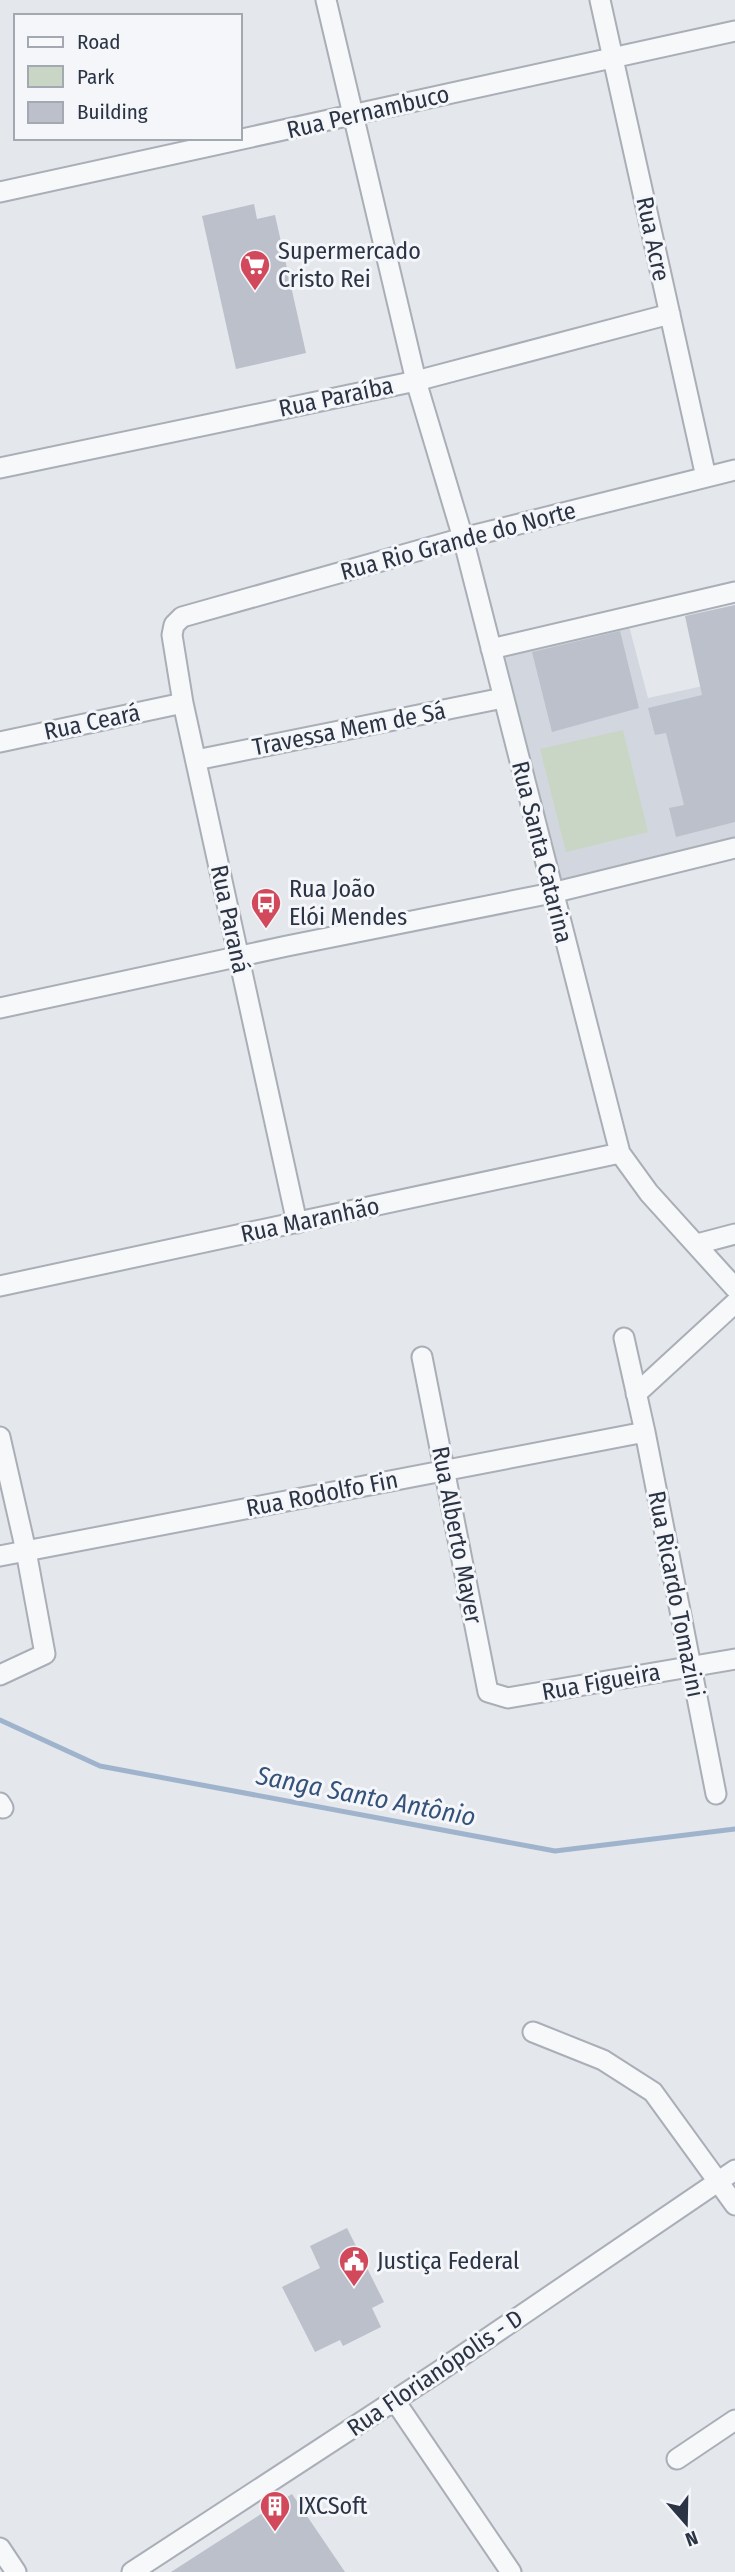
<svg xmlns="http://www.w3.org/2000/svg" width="735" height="2572" viewBox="0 0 735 2572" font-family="'Fira Sans Condensed',sans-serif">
<rect width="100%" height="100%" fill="#e4e7ec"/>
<path fill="#d2d6de" d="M629,626L648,698L735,679V843L559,884L505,655Z"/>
<path fill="#c9d6c5" d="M623,730L648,832L566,852L540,749Z"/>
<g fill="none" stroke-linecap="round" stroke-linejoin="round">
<path stroke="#9fb4cc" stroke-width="5" d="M0,1720L100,1766L555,1851L735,1829"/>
</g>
<path fill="#bbc0ca" d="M254,204L257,219L275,215L306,353L236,369L202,216Z
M735,605V822L676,837L669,808L684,805L666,733L655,735L648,708L702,695L685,616Z
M620,631L639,708L552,732L532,652Z
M347,2228L384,2302L372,2308L381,2327L343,2346L340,2340L315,2352L282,2287L320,2268L310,2246Z
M292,2494L345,2572H171Z"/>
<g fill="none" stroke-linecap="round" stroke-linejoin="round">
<g stroke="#a9aeb7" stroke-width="23">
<path id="minor" d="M326,0L416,381L463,538L620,1153L649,1193L735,1288
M600,0L706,477
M0,192L735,31
M0,468L416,381L670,314
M491,649L735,592
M0,742L183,703
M196,760L503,698
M0,1008L287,946L552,893L735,848
M297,1223L183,703L172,635L174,625L182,617L463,538L735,470
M697,1244L735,1234
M0,1286L620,1153
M624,1338L645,1432L716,1794
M422,1357L488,1692L508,1698L735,1659
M636,1394L735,1303
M0,1437L26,1551L45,1654L0,1675
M0,1556L645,1432
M0,1803L3,1808
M533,2032L603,2060L653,2092L735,2205
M395,2401L511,2572
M677,2459L735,2420
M0,2548L16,2572
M132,2572L438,2372L735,2170"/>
</g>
<use href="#minor" stroke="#f7f8fa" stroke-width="19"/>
</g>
<defs>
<g id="supermarket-pin" transform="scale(1.575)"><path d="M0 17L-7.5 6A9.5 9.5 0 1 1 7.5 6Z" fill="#d1495b" stroke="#f4f6f9"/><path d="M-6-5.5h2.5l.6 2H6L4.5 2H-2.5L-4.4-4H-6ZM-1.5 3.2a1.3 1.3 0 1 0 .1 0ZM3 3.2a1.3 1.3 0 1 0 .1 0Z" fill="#fff"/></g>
<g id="bus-pin" transform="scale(1.575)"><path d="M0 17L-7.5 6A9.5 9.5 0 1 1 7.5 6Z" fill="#d1495b" stroke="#f4f6f9"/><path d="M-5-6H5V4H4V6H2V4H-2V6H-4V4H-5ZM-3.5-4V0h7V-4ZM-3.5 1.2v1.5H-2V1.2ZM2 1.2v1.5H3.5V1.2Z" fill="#fff"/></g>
<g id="civic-pin" transform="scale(1.575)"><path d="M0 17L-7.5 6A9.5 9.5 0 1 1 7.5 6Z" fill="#d1495b" stroke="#f4f6f9"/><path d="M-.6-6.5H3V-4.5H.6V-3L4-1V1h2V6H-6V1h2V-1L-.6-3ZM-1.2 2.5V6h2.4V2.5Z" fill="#fff"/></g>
<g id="building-pin" transform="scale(1.575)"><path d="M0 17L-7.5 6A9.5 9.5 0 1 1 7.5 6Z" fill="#d1495b" stroke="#f4f6f9"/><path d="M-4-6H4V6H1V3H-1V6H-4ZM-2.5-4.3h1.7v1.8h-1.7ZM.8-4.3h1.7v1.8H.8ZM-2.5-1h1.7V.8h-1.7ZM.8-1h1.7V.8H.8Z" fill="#fff"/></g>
</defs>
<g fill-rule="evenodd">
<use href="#supermarket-pin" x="255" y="265"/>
<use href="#bus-pin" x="266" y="903"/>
<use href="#civic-pin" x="354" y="2261"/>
<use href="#building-pin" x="275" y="2506"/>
</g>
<g text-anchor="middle" stroke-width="6" stroke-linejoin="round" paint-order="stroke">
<g font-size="24" fill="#2b3445" stroke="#f4f6f9">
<text transform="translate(368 112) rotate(-13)" y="8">Rua Pernambuco</text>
<text transform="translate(653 239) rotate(78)" y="8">Rua Acre</text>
<text transform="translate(336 397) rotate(-12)" y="8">Rua Paraíba</text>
<text transform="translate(458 541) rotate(-15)" y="8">Rua Rio Grande do Norte</text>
<text transform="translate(92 722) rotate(-12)" y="8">Rua Ceará</text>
<text transform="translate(349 729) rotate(-11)" y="8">Travessa Mem de Sá</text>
<text transform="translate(542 852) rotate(76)" y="8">Rua Santa Catarina</text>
<text transform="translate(230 919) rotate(78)" y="8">Rua Paraná</text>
<text transform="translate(310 1220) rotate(-12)" y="8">Rua Maranhão</text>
<text transform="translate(322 1494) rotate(-11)" y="8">Rua Rodolfo Fin</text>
<text transform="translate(457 1535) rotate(79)" y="8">Rua Alberto Mayer</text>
<text transform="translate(676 1594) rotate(79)" y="8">Rua Ricardo Tomazini</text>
<text transform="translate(601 1682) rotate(-10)" y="8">Rua Figueira</text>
<text transform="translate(435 2373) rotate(-34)" y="8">Rua Florianópolis - D</text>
</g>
<g font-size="24" fill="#2b3445" stroke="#f4f6f9" text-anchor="start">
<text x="278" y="259">Supermercado<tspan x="278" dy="28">Cristo Rei</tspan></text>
<text x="289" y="897">Rua João<tspan x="289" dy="28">Elói Mendes</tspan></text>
<text x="377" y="2269">Justiça Federal</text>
<text x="298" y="2514">IXCSoft</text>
</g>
<g font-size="26" font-style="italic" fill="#34527a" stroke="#f4f6f9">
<text transform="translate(366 1796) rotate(11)" y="9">Sanga Santo Antônio</text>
</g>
</g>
<rect x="14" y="14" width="228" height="126" fill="#f4f6f9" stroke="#a4a8b1" stroke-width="2"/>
<rect x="28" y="37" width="35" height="10" fill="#f7f8fa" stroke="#a4a8b1" stroke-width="2"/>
<text x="77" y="49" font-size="21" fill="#2b3445">Road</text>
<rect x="28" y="66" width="35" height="21" fill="#c9d6c5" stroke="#a4a8b1" stroke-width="2"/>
<text x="77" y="84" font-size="21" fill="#2b3445">Park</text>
<rect x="28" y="102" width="35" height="21" fill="#bbc0ca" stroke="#a4a8b1" stroke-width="2"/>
<text x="77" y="119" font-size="21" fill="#2b3445">Building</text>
<g transform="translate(686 2523) rotate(160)" stroke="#f4f6f9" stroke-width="5" paint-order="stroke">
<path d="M0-5L12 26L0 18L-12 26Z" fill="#2b3445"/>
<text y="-10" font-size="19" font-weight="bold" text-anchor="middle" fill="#2b3445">N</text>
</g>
</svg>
